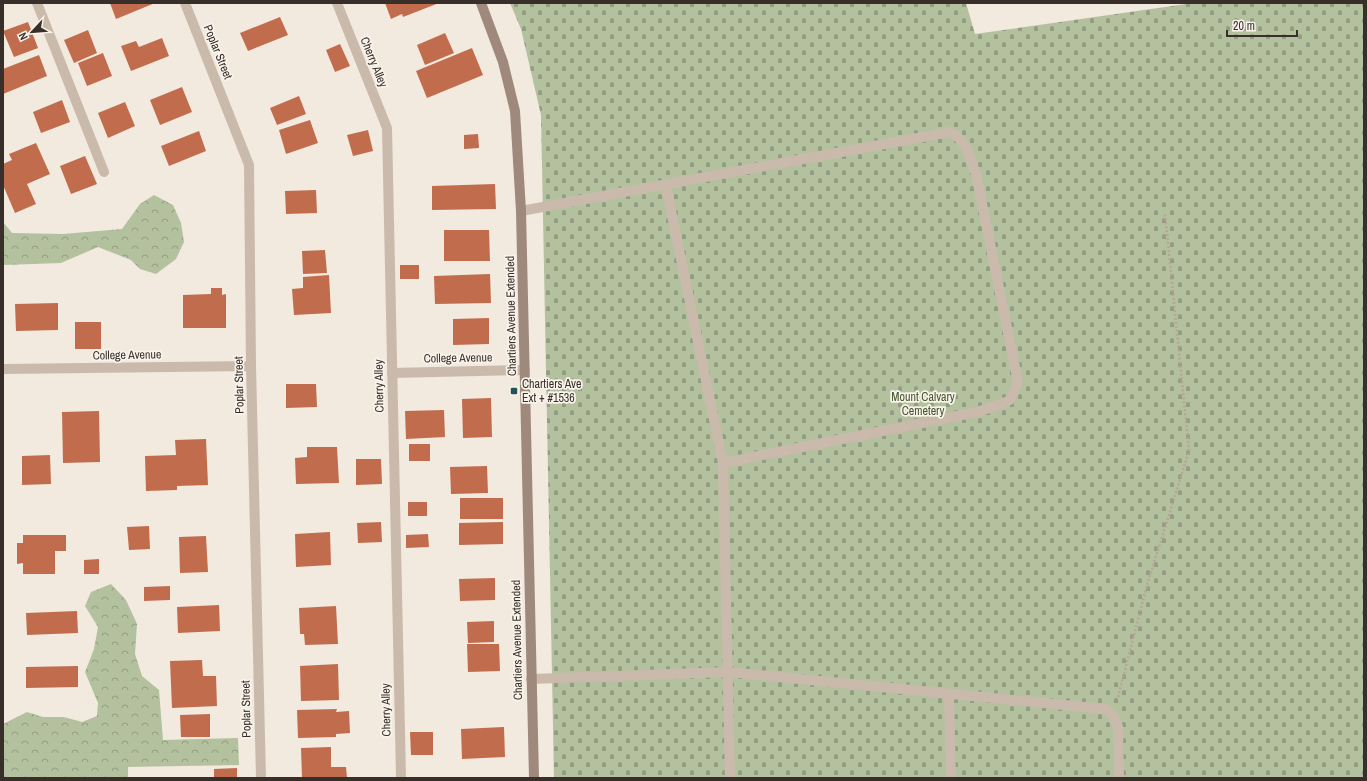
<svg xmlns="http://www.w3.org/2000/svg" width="1367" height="781" viewBox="0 0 1367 781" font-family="'Archivo Narrow',sans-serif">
<defs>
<pattern id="forest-crowns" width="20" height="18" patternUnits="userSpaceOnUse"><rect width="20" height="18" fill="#b4c19f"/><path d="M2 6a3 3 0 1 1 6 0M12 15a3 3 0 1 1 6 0" fill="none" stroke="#939d82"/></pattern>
<pattern id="cemetery-stones" width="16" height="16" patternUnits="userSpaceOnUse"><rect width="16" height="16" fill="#b4c19f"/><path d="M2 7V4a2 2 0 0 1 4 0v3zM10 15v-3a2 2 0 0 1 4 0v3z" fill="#939d82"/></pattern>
</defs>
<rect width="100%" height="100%" fill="#f2e9df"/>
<path fill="url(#forest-crowns)" d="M154,195L173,205L181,223L184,242L176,259L156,274L140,269L131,260L98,247L61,263L3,265V222L12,233L63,234L122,229L140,204Z
M111,584L126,600L137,624L135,654L142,676L159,690L163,740L238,738L239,765L128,767V778H3V724L27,712L43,717H64L82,722L97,716L98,703L85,672L94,649L98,627L85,606L91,592Z"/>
<path fill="url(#cemetery-stones)" d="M510,3H966L975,34L1193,3H1364V778H554L541,115L521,29Z"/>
<path fill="#c16d4d" d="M110,3H155L116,19Z
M385,3H439L403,17L402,14L391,19Z
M280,17L288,35L248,51L240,33Z
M28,22L38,48L14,57L3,31Z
M88,30L97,53L74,63L64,40Z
M445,33L454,53L425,65L417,45Z
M162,38L169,56L131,71L121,46L136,41L139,47Z
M340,44L350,66L335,72L326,50Z
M472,48L483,75L427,98L416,71Z
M103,53L112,76L87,86L78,63Z
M39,55L47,76L3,94V69Z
M182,87L192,112L160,125L150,100Z
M299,96L306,114L277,125L270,108Z
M62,100L70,122L41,133L33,112Z
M125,102L135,126L108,138L98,113Z
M310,120L318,143L286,154L279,130Z
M368,130L373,151L353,156L347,135Z
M199,131L206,151L169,166L161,146Z
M478,134L479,148L464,149V135Z
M36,143L50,174L27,184L36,204L15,213L3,185V164L12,160L9,154Z
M85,156L97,184L71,194L60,166Z
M495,184L496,209L432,210V186Z
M316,190L317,213L286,214L285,191Z
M444,230H489L490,261H444Z
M325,250L327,273L303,274L302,251Z
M400,265H419V279H400Z
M490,274L491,303L435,304L434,276Z
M329,275L331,313L294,315L292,289L303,288V277Z
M211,288H222V295L226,294V328H183V295L211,294Z
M58,303V330L16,331L15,304Z
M489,318V344L453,345V319Z
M75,322H101V349H75Z
M286,384H316L317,407L286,408Z
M491,398L492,437L463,438L462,399Z
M444,410L445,437L406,439L405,411Z
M99,411L100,462L63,463L62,412Z
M206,439L208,485L177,486V490L146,491L145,456L176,455L175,440Z
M409,444H430V461H409Z
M307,447H337L339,483L296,484L295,458L307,457Z
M50,455L51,484L22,485V456Z
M356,459H381L382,484L356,485Z
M487,466L488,493L451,494L450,467Z
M460,498H503V519H460Z
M408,502H427V516H408Z
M381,522L382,542L358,543L357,523Z
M503,522V544L459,545V523Z
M149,526L150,549L129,550L127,527Z
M330,532L331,565L296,567L295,534Z
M428,534L429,547L406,548V535Z
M23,535H66V551H55V574H23V563L17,564V543H23Z
M206,536L208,572L180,573L179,537Z
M99,559V574H84V560Z
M495,578V600L460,601L459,579Z
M170,586V600L144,601V587Z
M219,605L220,631L178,633L177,607Z
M336,606L338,644L305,645L304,634H300L299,608Z
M77,611L78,633L27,635L26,613Z
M494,621V642L468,643L467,622Z
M467,644H499L500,671L468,672Z
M202,660L203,676H216L217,706L172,708L170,661Z
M338,664L339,700L301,701L300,666Z
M78,666V687L26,688V667Z
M337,709L336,712L349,711L350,733L336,734V737L298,738L297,710Z
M210,714V737H181L180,715Z
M504,727L505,757L462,759L461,729Z
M410,732H433V755H411Z
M331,747V767H346L347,778H302L301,748Z
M237,768V778H214V769Z"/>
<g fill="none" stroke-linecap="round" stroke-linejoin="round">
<path stroke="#b6a495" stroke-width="2.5" stroke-dasharray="2 2" stroke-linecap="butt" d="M1118,697L1147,585L1189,451L1165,214"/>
<path stroke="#cabaab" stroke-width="10" d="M37,3L104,172
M337,3L387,128L401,778
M666,186L723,463L730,778
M521,211L950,132C967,141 970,157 976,174L1018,382L1010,400L1001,404L977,412L723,463
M531,679L728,672L1105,709L1113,715L1118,727L1119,778
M949,694L951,778"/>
<path stroke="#cabaab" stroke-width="10" d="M185,3L249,165L251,366L261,778
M3,369L251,366
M392,373L525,370"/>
<path stroke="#9e897c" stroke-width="10" d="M481,3L503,62L515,111L521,211L534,778"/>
</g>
<rect fill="#215358" stroke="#f9f3eb" stroke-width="1.5" x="510" y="387" width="8" height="8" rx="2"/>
<g text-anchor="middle" stroke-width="3.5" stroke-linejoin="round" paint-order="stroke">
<g font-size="12" fill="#382f2a" stroke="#f9f3eb">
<text transform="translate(218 52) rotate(68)" y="4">Poplar Street</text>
<text transform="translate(374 62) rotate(68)" y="4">Cherry Alley</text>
<text transform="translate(511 316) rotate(-91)" y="4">Chartiers Avenue Extended</text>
<text transform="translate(127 355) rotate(-1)" y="4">College Avenue</text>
<text transform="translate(458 358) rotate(-1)" y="4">College Avenue</text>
<text transform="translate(239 385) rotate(-91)" y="4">Poplar Street</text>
<text transform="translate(379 386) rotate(-91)" y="4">Cherry Alley</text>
<text transform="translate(517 640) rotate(-91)" y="4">Chartiers Avenue Extended</text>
<text transform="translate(246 709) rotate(-91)" y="4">Poplar Street</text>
<text transform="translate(386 710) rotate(-91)" y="4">Cherry Alley</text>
</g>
<g font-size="12" fill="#382f2a" stroke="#f9f3eb" text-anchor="start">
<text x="522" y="388">Chartiers Ave<tspan x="522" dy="14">Ext + #1536</tspan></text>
</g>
<g font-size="12" fill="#46552e" stroke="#f9f3eb">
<text x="923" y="401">Mount Calvary<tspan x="923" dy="14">Cemetery</tspan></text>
</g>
</g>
<rect width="1367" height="781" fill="none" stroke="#382f2a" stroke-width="8"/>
<g transform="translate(32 32) rotate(244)" stroke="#f9f3eb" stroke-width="3" paint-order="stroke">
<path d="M0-3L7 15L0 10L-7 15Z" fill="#382f2a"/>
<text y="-6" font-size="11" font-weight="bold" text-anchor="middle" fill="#382f2a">N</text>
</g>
<path d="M1227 30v6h70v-6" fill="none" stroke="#382f2a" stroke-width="2"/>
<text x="1233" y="30" font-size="12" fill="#382f2a" stroke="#f9f3eb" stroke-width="3" paint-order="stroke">20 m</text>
</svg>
